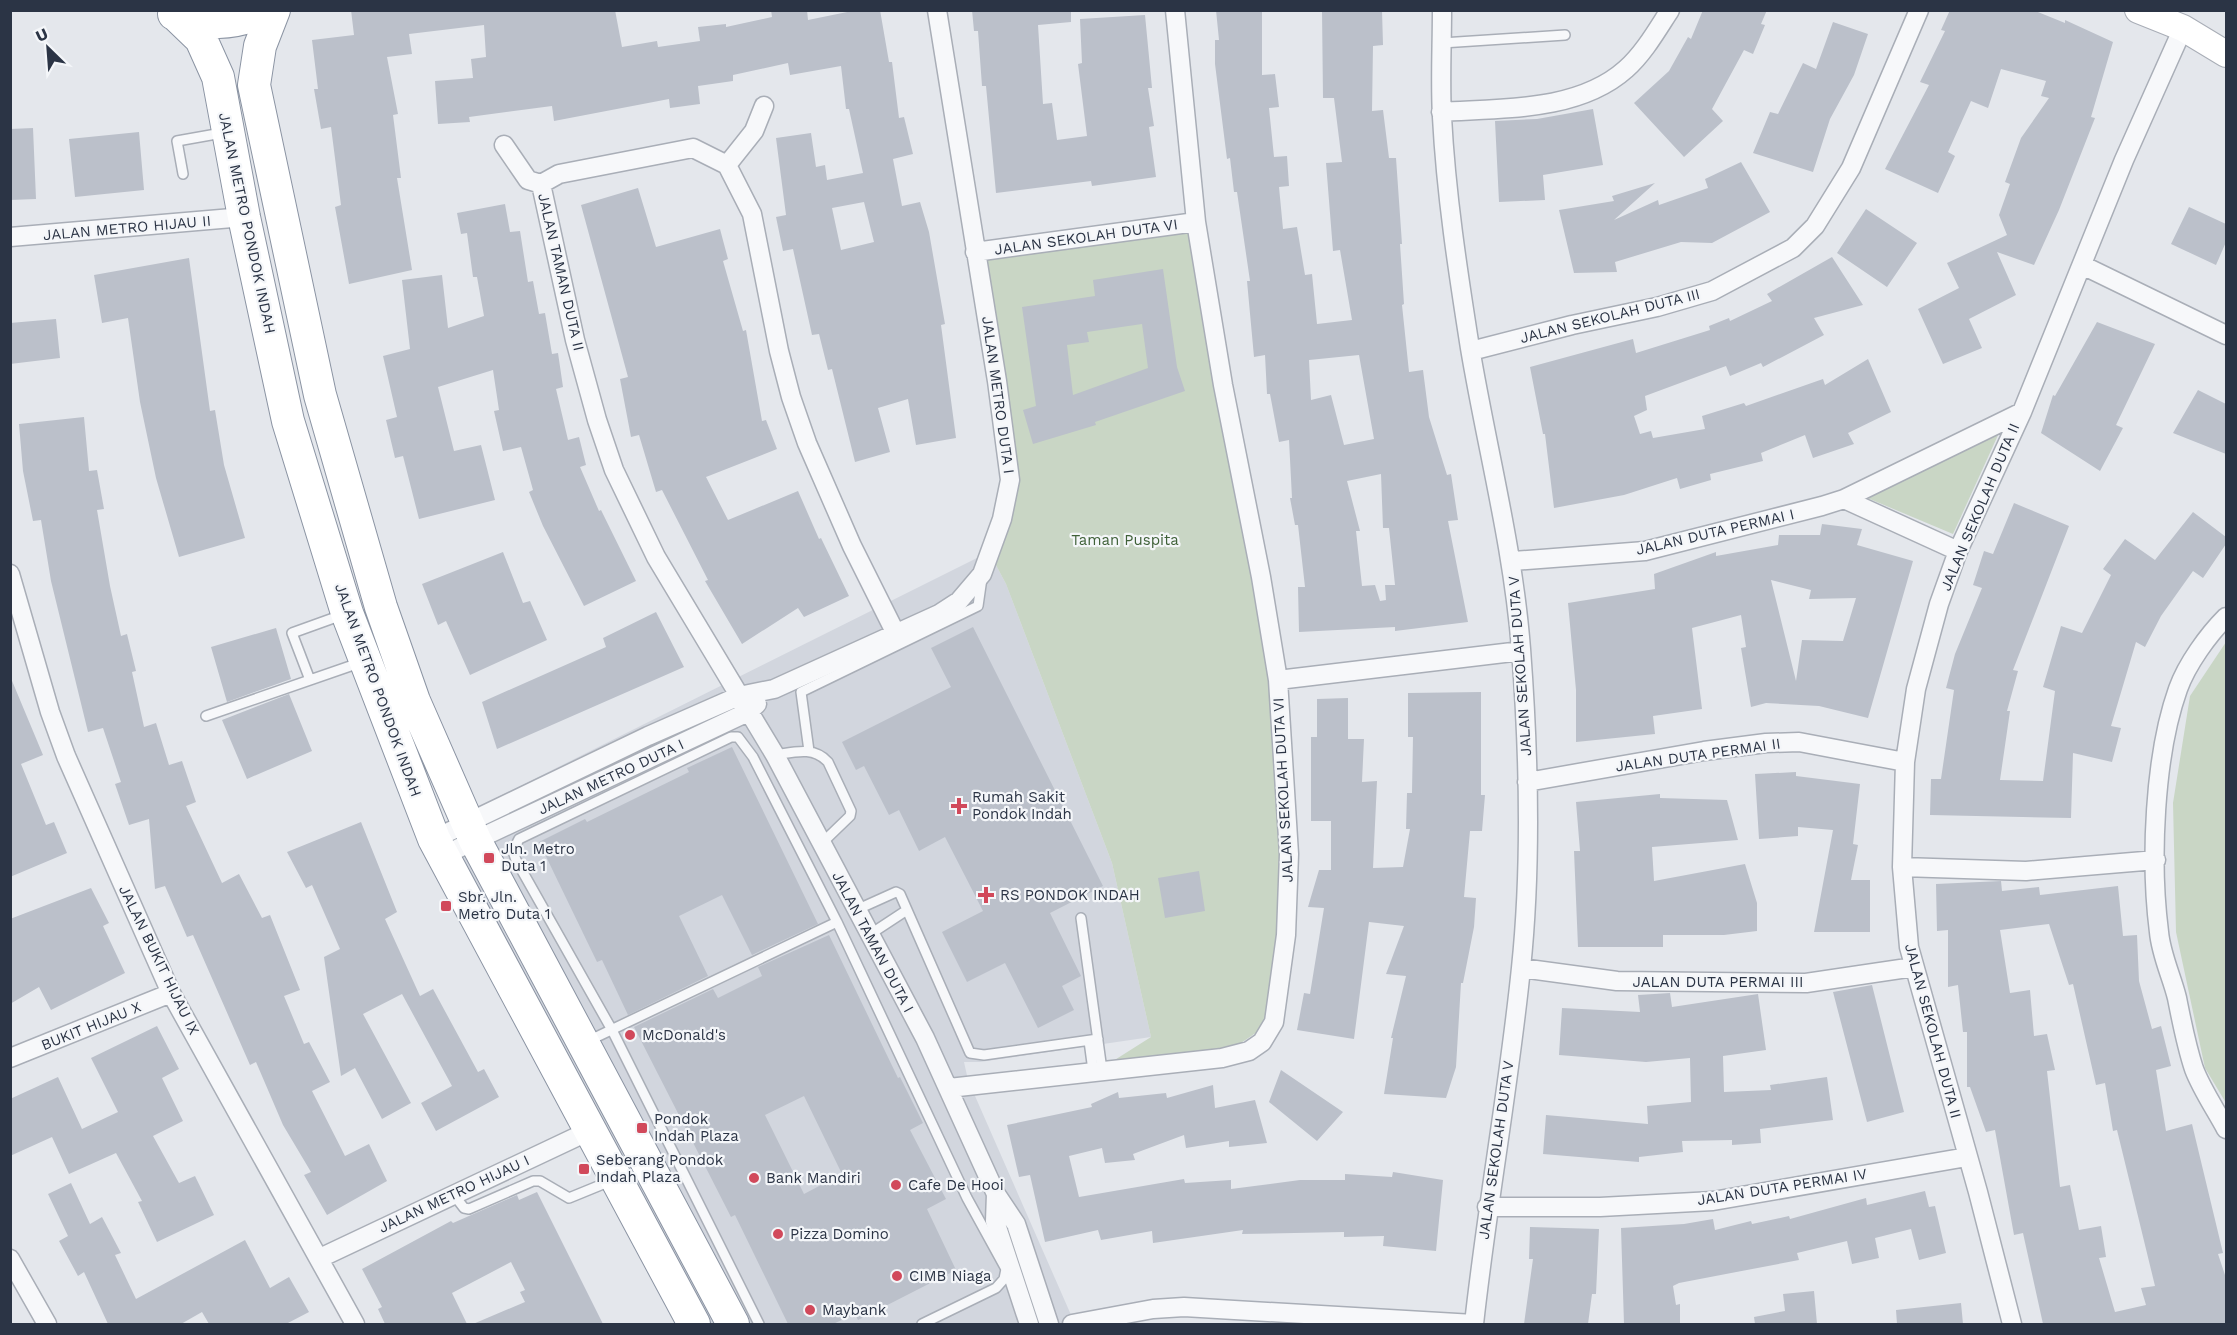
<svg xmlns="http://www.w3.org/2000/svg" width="2237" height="1335" viewBox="0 0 2237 1335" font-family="'Work Sans',sans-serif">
<rect width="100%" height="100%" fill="#e4e7ec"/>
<path fill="#d2d6de" d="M989,552L1006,584L1112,863L1151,1037L980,1062H964L968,1080L1075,1324H677L424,834Z"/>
<path fill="#c9d6c5" d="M1199,218L1276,672L1287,854L1273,1021L1222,1056L1102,1068L1151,1037L1112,863L1006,584L989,552L1006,491L971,248Z
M1999,433L1953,534L1865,497Z
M2226,642V1103L2205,1068L2176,932L2173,803L2190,696Z"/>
<path fill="#bbc0ca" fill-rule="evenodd" d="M351,10H615L622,47L657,41L658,47L700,41L698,27L726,24V27L772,17L771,10H807L808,20L857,10H880L889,62H892L899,118L904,117L913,154L893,159L902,206L920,202L929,232L945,324L941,325L956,438L916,445L908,399L878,408L890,452L855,462L832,369L828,370L819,334L812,335L793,249L783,251L776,217L786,215L776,138L811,133L816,167L825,165L827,180L863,173L849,109H846L841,66L790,75L788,63L733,75V81L698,86L700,104L670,108L669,99L554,121L552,106L469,117L470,122L438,124L435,81L473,78L471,59L486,57L484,25L409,34L412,54L387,57L398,114L393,115L401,178H397L412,270L349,284L335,207L341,205L331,127L321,129L314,89H318L312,40L354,35ZM864,202L874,242L841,250L832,208Z
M972,10H1071V22L1038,25L1043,104L1052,103L1057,140L1087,136L1078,64L1082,63L1080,19L1145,15L1152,88H1148L1154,126L1149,127L1156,177L1092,186L1091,181L996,193L986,86H982L978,31H974Z
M1216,10H1262V75L1275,74L1279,107L1269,108L1274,157L1287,156L1289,186L1279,187L1283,229L1297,227L1305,275L1312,274L1317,324L1352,320L1340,250L1333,251L1326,163L1342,162L1334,98H1323L1322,10H1382L1383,45L1373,46L1372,111L1383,110L1389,158H1396L1402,244H1400L1404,304L1402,305L1409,372L1423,370L1429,417L1447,475L1451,474L1458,520L1448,521L1468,622L1395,631V627L1299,632L1298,587H1305L1298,525H1295L1290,498H1292L1289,440L1279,442L1270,394H1267L1265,355L1254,357L1247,281H1250L1237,192H1234L1230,158L1227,159L1215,64V40H1219ZM1359,355L1374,439L1344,445L1331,395L1311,400L1309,360ZM1381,474L1383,528H1389L1395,585H1385L1386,600L1380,601L1375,585L1362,586L1356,531H1360L1347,481Z
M1703,10H1767L1761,24L1765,25L1753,54L1744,50L1712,109L1723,121L1684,157L1634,103L1669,71L1688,37L1691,39Z
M1950,10H2033L2065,23V20L2113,42L2091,117L2095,118L2059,210L2034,265L1997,252L2016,295L1969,319L1982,348L1943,364L1918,309L1959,288L1947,263L2007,235L1999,215L2010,184L2005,182L2021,138L2049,98L2041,96L2046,81L2001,69L1988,108L1971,101L1948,152L1955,156L1938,193L1885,169L1929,85L1920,82L1945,31L1941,30Z
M1833,22L1868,34L1854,75L1830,119L1813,172L1753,153L1770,112L1778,114L1803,63L1816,69Z
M1593,109L1603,165L1543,175L1545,200L1499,202L1495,121L1537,119Z
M33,128L36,199L10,200V129Z
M139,132L144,190L75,197L69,139Z
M1741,162L1770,212L1712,243L1681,242L1615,262L1617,272L1574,273L1559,210L1614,201L1612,196L1655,183L1614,220L1658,200L1659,205L1708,188L1705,179Z
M638,188L656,247L720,229L728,259L723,261L743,331L746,330L762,421L766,420L777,449L706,477L728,520L798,491L819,539L821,538L849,596L804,617L798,608L742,644L705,581L708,580L662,490L656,492L639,435L631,437L620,379L628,377L581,205Z
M505,204L510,232L520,231L528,282L533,281L539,314L545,313L552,354L558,353L563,387L556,389L568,440L579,437L586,465L580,467L599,511L601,510L636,581L584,606L543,526L529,492L533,490L521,447L503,451L494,411L499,410L493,370L438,387L454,451L481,445L495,500L419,519L403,456L395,458L386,420L397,417L383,356L410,349L402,280L442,275L448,328L484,316L477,277H473L467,233L461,234L457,213Z
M2189,207L2226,224V242L2216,265L2171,244Z
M1866,209L1917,243L1887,287L1837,253Z
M1832,257L1863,305L1814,318L1824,335L1763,367L1761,363L1730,376L1726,366L1645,396L1647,410L1634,416L1640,434L1651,431L1653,438L1705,429L1702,416L1744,403L1746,406L1823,379L1825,385L1868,359L1891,412L1848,433L1854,444L1813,458L1805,435L1761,453L1763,461L1710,474L1711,480L1680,489L1677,478L1624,495L1554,508L1545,434H1543L1530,367L1633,339L1636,353L1710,330L1709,326L1729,318L1730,321L1772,301L1767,294Z
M189,258L210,411L215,410L224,465L245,538L179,557L156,478L140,402L128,318L102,323L94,275Z
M1163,269L1177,367L1185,391L1095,422L1096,425L1033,444L1023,410L1036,406L1022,307L1095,296L1093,280ZM1142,324L1148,368L1073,395L1067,345L1089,342L1087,332Z
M56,319L60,358L10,364V323Z
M2097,322L2155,344L2116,425L2123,428L2100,471L2041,433L2053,395L2055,396Z
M2198,390L2226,404V454L2173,433Z
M84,417L89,471L97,470L104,509L97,510L110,586L121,636L127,634L136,671L132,672L144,727L156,723L169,765L182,761L196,802L186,806L222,883L239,874L262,918L270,915L300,990L284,996L304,1044L309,1042L330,1082L312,1091L345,1156L369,1144L387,1181L327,1215L304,1175L311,1172L283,1125L256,1062L250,1065L193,935L187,937L165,886L155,889L149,819L129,825L115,784L121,782L103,728L88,732L51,581L41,520L33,521L23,471L19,424Z
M2014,503L2069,526L2013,670L2018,671L2007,711H2010L2000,780L2043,781L2055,691L2043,687L2061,626L2082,633L2111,575L2103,569L2125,539L2155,560L2193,512L2226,537V544L2203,578L2193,571L2161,616L2145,647L2136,642L2111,726L2121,728L2112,762L2073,753L2071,818L1930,815L1931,779H1941L1954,690L1946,688L1955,654L1982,588L1973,585L1984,551L1993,554Z
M1822,524L1862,529L1857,545L1913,561L1868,718L1819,706L1766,703L1751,707L1741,648L1746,647L1741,615L1692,628L1702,709L1653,716L1655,734L1576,742V690L1568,603L1655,589L1654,574L1716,552V556L1778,545L1779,535H1820ZM1771,580L1811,590L1809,599L1856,598L1843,641L1802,640L1796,681Z
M503,552L523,603L530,601L547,640L470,675L446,621L438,625L422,584Z
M656,612L684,667L497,749L482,702L606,647L603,638Z
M973,627L1103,886L1050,913L1081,976L1062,986L1074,1010L1038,1028L1005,963L967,982L942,932L983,911L945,837L919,851L899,810L889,815L864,766L856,770L842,742L951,687L931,648Z
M276,628L291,679L227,702L211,647Z
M10,676L43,755L21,764L46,825L54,822L67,853L10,877Z
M1481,692V795H1485L1482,831H1470L1464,897L1476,898L1474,927L1463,983H1461L1456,1067L1446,1098L1384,1094L1393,1038H1391L1406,976L1386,974L1404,926L1369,922L1354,1039L1297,1030L1304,993L1310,994L1324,908L1308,907L1319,870H1331V821H1311V737H1317V699L1348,698V739H1364L1362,782L1377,781L1373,868L1403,867L1410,829H1406L1407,793H1412L1413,737H1408V693Z
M289,694L312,751L247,779L222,720Z
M732,747L818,924L752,955L722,895L679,916L708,976L628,1015L602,960L597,962L539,842L585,819L587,822L689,772L687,768Z
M1796,772V776L1860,784L1853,844L1858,845L1851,880H1870V932H1814L1833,830L1798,827V836L1759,839L1755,774Z
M1660,794V798L1727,800L1738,840L1652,847L1654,881L1745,864L1757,903V931L1724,935H1663V947H1578L1574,851H1580L1576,802Z
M361,822L397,912L385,919L420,996L433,989L478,1072L484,1069L499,1097L436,1131L421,1103L452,1086L402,994L363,1014L411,1103L382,1119L355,1068L341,1076L324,957L340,949L312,885L306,888L287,852Z
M1199,871L1205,911L1165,918L1158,878Z
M2001,881L2002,891L2039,887L2040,895L2118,886L2123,936L2137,935L2139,981L2152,1029L2161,1026L2171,1066L2156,1070L2166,1131L2192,1124L2223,1253L2218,1254L2226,1278V1324H2043L2023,1233L2014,1235L1995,1130L1986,1132L1970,1087H1967V1032H1963L1958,985L1948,987V930L1937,931L1936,884ZM2049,924L2069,985L2073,984L2096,1085L2105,1083L2113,1131L2117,1130L2155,1286L2141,1288L2146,1305L2115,1312L2099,1258L2106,1257L2101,1226L2079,1230L2070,1185L2060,1187L2047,1071L2055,1070L2047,1034L2034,1036L2030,990L2010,993L2000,930Z
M91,888L109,923L103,926L125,973L51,1010L39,987L10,1004V919Z
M829,935L898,1078L900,1077L923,1123L910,1130L946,1199L927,1209L956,1270L858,1320L855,1314L833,1324H788L735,1215L731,1217L634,1027L713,989L718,998L762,976L758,967ZM804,1096L842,1174L804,1194L765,1115Z
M1872,985L1904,1112L1867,1122L1833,992Z
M1670,993L1672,1007L1758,994L1766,1050L1723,1056L1724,1092L1771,1090L1770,1085L1827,1077L1833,1120L1760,1129L1761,1143L1732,1145V1140L1682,1141L1683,1152L1639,1157V1162L1543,1154L1546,1115L1648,1124L1647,1106L1691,1102L1690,1058L1646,1062L1559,1055L1562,1008L1640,1012L1638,995Z
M157,1026L179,1069L162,1078L183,1121L153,1136L179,1183L195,1176L214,1215L157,1242L138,1202L142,1201L116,1153L69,1174L52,1137L10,1156V1099L58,1077L82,1129L118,1112L91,1058Z
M1281,1070L1343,1112L1317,1141L1269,1102Z
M1213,1085L1215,1108L1255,1100L1267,1143L1229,1147V1141L1186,1148L1184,1135L1133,1154L1135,1160L1105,1163L1102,1148L1069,1156L1079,1197L1184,1179L1185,1183L1231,1180V1189L1300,1180H1345V1174L1392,1177L1393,1172L1443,1180L1436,1251L1383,1246L1384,1236L1344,1237V1232L1242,1234L1243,1230L1153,1243L1152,1231L1101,1240L1098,1230L1045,1242L1030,1175L1019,1177L1007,1125L1092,1107L1091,1104L1118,1092L1119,1098L1166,1093L1167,1098Z
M71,1183L90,1224L102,1217L121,1253L115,1255L136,1299L245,1240L270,1288L289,1277L309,1312L286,1324H209L202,1312L181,1324H108L84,1272L78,1276L59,1241L68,1236L48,1194Z
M1925,1191L1929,1207L1935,1206L1946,1253L1919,1260L1911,1229L1875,1238L1879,1258L1852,1264L1847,1241L1797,1253L1799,1260L1679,1283L1673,1286L1676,1305L1680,1304V1324H1624L1621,1228L1684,1224L1713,1219L1715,1230L1751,1221L1752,1224L1789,1216L1790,1219L1866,1198L1867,1205Z
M537,1192L603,1324H473L525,1302L520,1292L525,1290L511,1262L452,1293L467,1324H385L378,1309L382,1307L362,1269L451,1221L453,1223L517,1195L519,1200Z
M1530,1227L1599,1229L1596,1294H1592L1588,1324H1524L1533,1259H1529Z
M1814,1291L1817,1324H1755L1754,1317L1785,1311L1783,1294Z
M1961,1303L1963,1324H1897L1896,1310Z"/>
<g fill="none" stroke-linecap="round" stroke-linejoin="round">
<g stroke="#a9aeb7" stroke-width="12">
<path id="lane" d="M1442,43L1565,35
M183,174L177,141L222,133
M310,680L292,633L342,615
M206,716L362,662
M809,751L801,692L978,606L982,578
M775,755C795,752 813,746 828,762L851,811L850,816L821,844
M856,910L896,892L900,894L970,1053L984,1055L1098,1039
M1081,918L1102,1070
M869,935L907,910
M588,1041L837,922
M1089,1041L1093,1071
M454,1195L464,1208L469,1209L533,1181H540L569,1198L613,1180
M759,1324L612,1030L516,860L513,851L519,839L731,737H738L753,757L837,922L967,1198L1006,1269L1004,1279L996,1288L922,1324"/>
</g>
<g stroke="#a9aeb7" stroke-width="21">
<path id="street" d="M1442,10C1442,46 1440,82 1442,117C1446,194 1458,272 1470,348C1487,449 1513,546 1521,649C1529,755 1532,863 1521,968C1509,1087 1487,1205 1474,1324
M1441,112C1501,108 1578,112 1626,69C1644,53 1657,30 1670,10
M504,145L528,180L541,184
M727,165L754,131L764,106
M10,237L244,217
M975,252L1196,222
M2082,265L2226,335
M1471,351L1572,325L1657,307L1712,291L1793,248L1815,226L1851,168L1919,10
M1844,499L1958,551
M1513,561L1645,551L1822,506L1844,499L2022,412
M10,574L50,712L66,756L171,993L355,1324
M2226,617C2208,635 2187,664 2178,689C2154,756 2150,862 2159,932C2161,955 2172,977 2177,998C2182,1023 2186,1045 2194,1069C2202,1090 2216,1110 2226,1129
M896,634L852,546L807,443L791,397L779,351L752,214L727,165L693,148L559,174L541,184L575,340L597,420L614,470L656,557L775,755L925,1038L996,1194L1016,1224L1049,1324
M1278,680L1521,651
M1527,782L1704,751L1766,743L1799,742L1905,762
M434,839L648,736L739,696L774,689L939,614L959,601L982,574L1002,519L1010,480L997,381L937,10
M442,856L748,712L757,704
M1902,867L2026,871L2156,860
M1521,968L1617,981L1806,983L1914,967
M10,1058L171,993
M949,1088L1222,1058L1249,1051L1262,1042L1274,1022L1286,935L1289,854L1278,680L1261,577L1223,385L1196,222L1175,10
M996,1194L995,1221L1029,1324
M1487,1207H1600L1713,1201L1967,1157
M320,1258L589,1131
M10,1259L47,1324
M1072,1324L1153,1309L1184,1307L1474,1324
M2012,1324L1978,1192L1909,947L1902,867L1905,762L1916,689L1939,604L1958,551L2022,412L2124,160L2183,28"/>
</g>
<g stroke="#a9aeb7" stroke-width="28">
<path id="secondary" d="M2138,10L2183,28L2226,54"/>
</g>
<g stroke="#8b94a3" stroke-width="34">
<path id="highway" d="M274,10L260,46L254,85L320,395L381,607L414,701L475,840L733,1324
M174,14C202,25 236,26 262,10
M176,15L201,39L218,77L244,217L288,421L347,613L434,839L694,1324"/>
</g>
<use href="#lane" stroke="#f7f8fa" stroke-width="9"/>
<use href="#street" stroke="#f7f8fa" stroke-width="18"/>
<use href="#secondary" stroke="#fff" stroke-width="26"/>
<use href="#highway" stroke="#fff" stroke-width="32"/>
</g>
<g fill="#d1495b" stroke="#f4f6f9" stroke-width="2">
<path d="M956 797h6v6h6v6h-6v6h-6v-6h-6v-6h6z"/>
<rect x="483" y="852" width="12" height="12" rx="3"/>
<path d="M983 886h6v6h6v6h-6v6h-6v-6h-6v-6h6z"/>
<rect x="440" y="900" width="12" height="12" rx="3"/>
<circle cx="630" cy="1035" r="6"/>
<rect x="636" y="1122" width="12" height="12" rx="3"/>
<rect x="578" y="1163" width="12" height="12" rx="3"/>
<circle cx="754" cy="1178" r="6"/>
<circle cx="896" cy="1185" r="6"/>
<circle cx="778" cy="1234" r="6"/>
<circle cx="897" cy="1276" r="6"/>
<circle cx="810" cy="1310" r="6"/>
</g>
<g text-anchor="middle" stroke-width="4.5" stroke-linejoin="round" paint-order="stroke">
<g font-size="15" fill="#2b3445" stroke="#f4f6f9">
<text transform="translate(247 223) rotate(78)" y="5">JALAN METRO PONDOK INDAH</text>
<text transform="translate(127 228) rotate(-5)" y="5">JALAN METRO HIJAU II</text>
<text transform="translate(1086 237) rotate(-8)" y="5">JALAN SEKOLAH DUTA VI</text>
<text transform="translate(561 272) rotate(77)" y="5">JALAN TAMAN DUTA II</text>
<text transform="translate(1610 316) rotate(-14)" y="5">JALAN SEKOLAH DUTA III</text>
<text transform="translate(998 395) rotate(82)" y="5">JALAN METRO DUTA I</text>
<text transform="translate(1980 507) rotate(-67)" y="5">JALAN SEKOLAH DUTA II</text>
<text transform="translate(1715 532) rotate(-13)" y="5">JALAN DUTA PERMAI I</text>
<text transform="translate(1520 666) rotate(-94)" y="5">JALAN SEKOLAH DUTA V</text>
<text transform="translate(378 690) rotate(70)" y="5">JALAN METRO PONDOK INDAH</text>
<text transform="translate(1698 755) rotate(-8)" y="5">JALAN DUTA PERMAI II</text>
<text transform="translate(611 777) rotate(-25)" y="5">JALAN METRO DUTA I</text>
<text transform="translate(1283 790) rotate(-93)" y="5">JALAN SEKOLAH DUTA VI</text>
<text transform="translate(873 942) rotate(62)" y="5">JALAN TAMAN DUTA I</text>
<text transform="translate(159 960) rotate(64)" y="5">JALAN BUKIT HIJAU IX</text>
<text x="1718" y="987">JALAN DUTA PERMAI III</text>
<text transform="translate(91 1026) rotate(-22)" y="5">BUKIT HIJAU X</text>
<text transform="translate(1933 1031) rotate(75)" y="5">JALAN SEKOLAH DUTA II</text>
<text transform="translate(1496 1150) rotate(-82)" y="5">JALAN SEKOLAH DUTA V</text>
<text transform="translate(1782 1187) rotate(-9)" y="5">JALAN DUTA PERMAI IV</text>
<text transform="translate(454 1194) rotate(-25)" y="5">JALAN METRO HIJAU I</text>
</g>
<g font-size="15" fill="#3f6138" stroke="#f4f6f9">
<text x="1125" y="545">Taman Puspita</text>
</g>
<g font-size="15" fill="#2b3445" stroke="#f4f6f9" text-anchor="start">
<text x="972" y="802">Rumah Sakit<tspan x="972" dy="17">Pondok Indah</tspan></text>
<text x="501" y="854">Jln. Metro<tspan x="501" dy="17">Duta 1</tspan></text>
<text x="1000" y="900">RS PONDOK INDAH</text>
<text x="458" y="902">Sbr. Jln.<tspan x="458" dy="17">Metro Duta 1</tspan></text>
<text x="642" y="1040">McDonald's</text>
<text x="654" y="1124">Pondok<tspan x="654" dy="17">Indah Plaza</tspan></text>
<text x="596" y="1165">Seberang Pondok<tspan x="596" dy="17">Indah Plaza</tspan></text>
<text x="766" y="1183">Bank Mandiri</text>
<text x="908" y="1190">Cafe De Hooi</text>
<text x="790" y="1239">Pizza Domino</text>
<text x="909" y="1281">CIMB Niaga</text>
<text x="822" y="1315">Maybank</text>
</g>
</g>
<rect width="2237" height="1335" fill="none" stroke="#2b3445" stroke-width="24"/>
<g transform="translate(48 48) rotate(335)" stroke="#f4f6f9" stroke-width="4.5" paint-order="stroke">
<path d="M0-4.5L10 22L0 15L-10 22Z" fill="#2b3445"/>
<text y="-9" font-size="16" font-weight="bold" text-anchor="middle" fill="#2b3445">U</text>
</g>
</svg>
